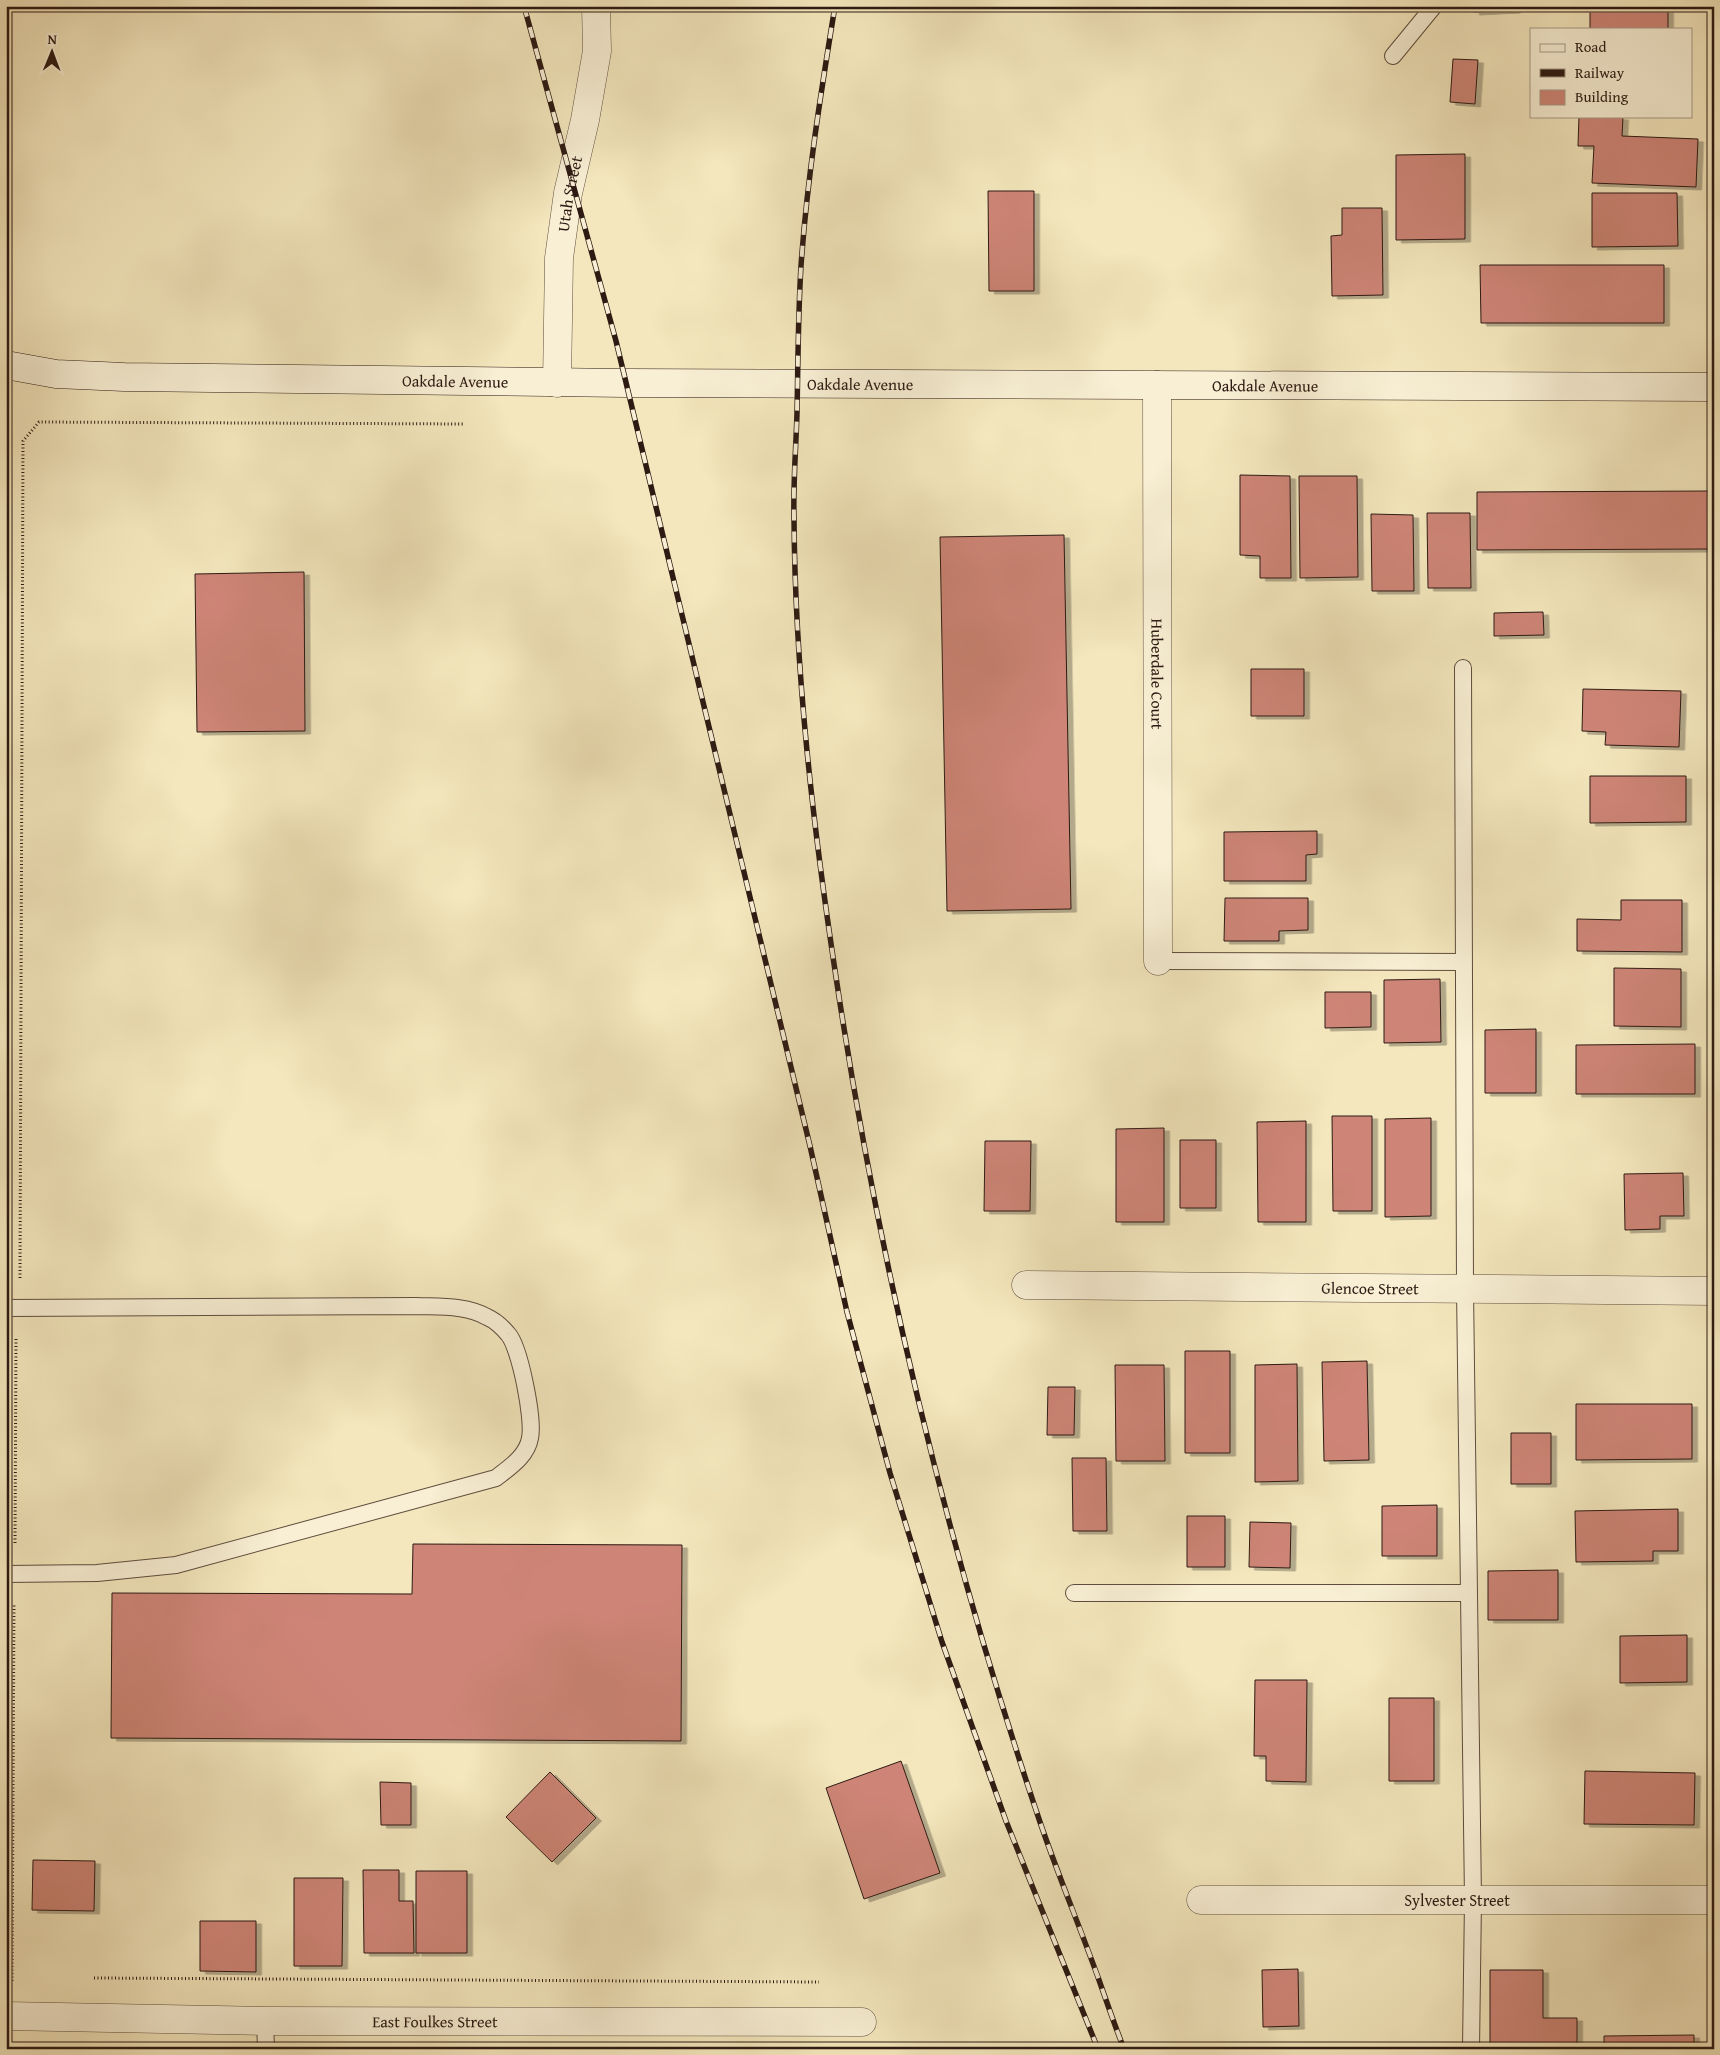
<svg xmlns="http://www.w3.org/2000/svg" width="1720" height="2055" viewBox="0 0 1720 2055" font-family="'Gentium Book Plus',serif">
<defs>
<filter id="shadow"><feDropShadow dx="5.5" dy="3" stdDeviation="0" flood-color="#0004"/></filter>
</defs>
<rect width="100%" height="100%" fill="#f4e7bd"/>
<filter id="stains"><feTurbulence type="fractalNoise" baseFrequency=".004" numOctaves="4"/><feColorMatrix values="0 0 0 0 .2 0 0 0 0 .09 0 0 0 0 .02 0 0 0 .5 -.17"/></filter>
<radialGradient id="worn" r=".72"><stop offset=".6" stop-color="#630" stop-opacity="0"/><stop offset="1" stop-color="#630" stop-opacity=".3"/></radialGradient>
<path fill="#ce8577" stroke="#2d1a13" filter="url(#shadow)" d="M1474,6H1515V10L1474,12Z
M1590,6H1668V29H1590Z
M1453,59L1478,60L1475,104L1450,102Z
M1579,116L1623,117L1622,136L1698,139L1696,187L1592,183L1594,146H1578Z
M1465,154V239L1396,240V155Z
M988,191H1034V291H989Z
M1592,193H1677L1678,246L1592,247Z
M1342,208H1382L1383,295L1332,296L1331,236L1342,235Z
M1480,265H1664V323H1481Z
M1240,475L1290,476L1291,578H1260V556L1240,555Z
M1299,476H1357L1358,577L1300,578Z
M1709,491V549L1477,550V492Z
M1427,513H1470L1471,588H1428Z
M1371,514L1413,515L1414,591H1372Z
M1064,535L1071,909L947,911L940,537Z
M304,572L305,731L197,732L195,574Z
M1543,612L1544,635L1494,636V613Z
M1251,669H1304V716H1251Z
M1583,689L1681,691L1679,747L1605,745L1606,732L1582,731Z
M1590,776H1686V822L1590,823Z
M1317,831V854L1306,855V881H1224V832Z
M1225,898H1308V930L1279,931V941H1224Z
M1621,900H1682V952L1577,951V919L1621,920Z
M1614,968L1681,969V1027L1614,1026Z
M1440,979L1441,1042L1384,1043V980Z
M1325,992H1371V1027L1325,1028Z
M1536,1029V1093H1485V1030Z
M1695,1044V1094H1576V1045Z
M1332,1116H1372V1211H1333Z
M1431,1118V1216L1385,1217V1119Z
M1306,1121V1222H1258L1257,1122Z
M1164,1128V1222H1116V1129Z
M1180,1140H1216V1208H1180Z
M985,1141H1031L1030,1211H984Z
M1683,1173L1684,1216H1660V1229L1625,1230L1624,1174Z
M1185,1351H1230V1453H1185Z
M1367,1361L1369,1460L1324,1461L1322,1362Z
M1297,1364L1298,1481L1255,1482V1365Z
M1115,1365H1164L1165,1461H1116Z
M1048,1387H1075L1074,1435H1047Z
M1576,1404H1692V1459L1576,1460Z
M1511,1433H1551V1484H1511Z
M1072,1458H1106L1107,1531H1073Z
M1437,1505V1556H1382V1506Z
M1678,1509V1551H1653V1561L1576,1562L1575,1511Z
M1187,1516H1225V1567H1187Z
M1250,1522L1291,1523L1290,1568L1249,1567Z
M413,1544L682,1545L681,1741L111,1738L112,1593L412,1594Z
M1558,1570V1620H1488V1571Z
M1687,1635V1682L1620,1683V1636Z
M1255,1680H1307L1306,1782L1266,1781V1756H1254Z
M1389,1698H1434V1781H1389Z
M901,1761L940,1873L864,1899L826,1788Z
M1585,1771L1695,1773L1694,1825L1584,1824Z
M550,1772L596,1818L552,1862L506,1817Z
M380,1782L411,1783V1825H381Z
M33,1860L95,1861L94,1911L32,1910Z
M363,1870H399V1901H413L414,1953H364Z
M416,1871H467V1953H416Z
M294,1878H343L342,1966H294Z
M200,1921H256V1972L200,1971Z
M1298,1969L1299,2026L1263,2027L1262,1970Z
M1490,1970H1543V2018H1577V2049H1490Z
M1694,2035V2049H1604V2036Z"/>
<g fill="none" stroke-linecap="round" stroke-linejoin="round">
<g stroke="#5f4d3e" stroke-width="18">
<path id="lane" d="M1393,56L1434,6
M1463,668L1465,1289L1473,1900L1471,2049
M1158,961L1464,962
M6,1308L416,1306C439,1307 466,1305 487,1317C494,1320 503,1328 508,1334C520,1347 534,1420 530,1438C527,1456 510,1467 496,1478L176,1565L97,1573L6,1574
M1074,1593H1469
M265,2021L266,2049"/>
</g>
<g stroke="#5f4d3e" stroke-width="29">
<g id="street">
<path id="s1" d="M557,383L559,258L568,193L585,120L597,51L596,6"/>
<path id="s2" d="M1157,385L1158,961"/>
<path id="s3" d="M1026,1285L1714,1291"/>
<path id="s4" d="M1201,1900H1714"/>
<path id="s5" d="M6,2016L265,2021L862,2022"/>
</g>
</g>
<g stroke="#2d1a13" stroke-width="29">
<g id="secondary">
<path id="s6" d="M6,365L56,374L124,377L625,383L1714,387"/>
</g>
</g>
<path stroke="#2d1a13" stroke-width="3" stroke-dasharray="1 2.5" stroke-linecap="butt" d="M20,1278L23,441L39,422L464,424
M15,1543L16,1339
M94,1978L819,1982
M12,1981L14,1604"/>
<use href="#lane" stroke="#f8efd4" stroke-width="16"/>
<use href="#street" stroke="#f8efd4" stroke-width="28"/>
<use href="#secondary" stroke="#f8efd4" stroke-width="28"/>
<g stroke="#2d1a13" stroke-width="5.5">
<path id="rail" d="M524,6L616,341L810,1146L847,1312L890,1473L942,1642L1006,1821L1098,2049
M835,6C821,92 807,179 801,266C798,315 798,364 797,413C796,448 793,483 794,518C795,671 813,826 836,977C879,1264 947,1547 1040,1822C1058,1875 1080,1927 1099,1980C1107,2003 1115,2026 1124,2049"/>
</g>
<use href="#rail" stroke="#f8efd4" stroke-width="4" stroke-dasharray="11" stroke-linecap="butt"/>
</g>
<g text-anchor="middle" stroke-width="5" stroke-linejoin="round" paint-order="stroke">
<g font-size="16" fill="#2d1a13" stroke="#f8efd4">
<text dy="6" stroke="none"><textPath href="#s1" startOffset="190">Utah Street</textPath></text>
<text dy="6" stroke="none"><textPath href="#s6" startOffset="450">Oakdale Avenue</textPath></text>
<text dy="6" stroke="none"><textPath href="#s6" startOffset="855">Oakdale Avenue</textPath></text>
<text dy="6" stroke="none"><textPath href="#s6" startOffset="1260">Oakdale Avenue</textPath></text>
<text dy="6" stroke="none"><textPath href="#s2" startOffset="289">Huberdale Court</textPath></text>
<text dy="6" stroke="none"><textPath href="#s3" startOffset="344">Glencoe Street</textPath></text>
<text dy="6" stroke="none"><textPath href="#s4" startOffset="256">Sylvester Street</textPath></text>
<text dy="6" stroke="none"><textPath href="#s5" startOffset="429">East Foulkes Street</textPath></text>
</g>
</g>
<rect width="1720" height="2055" fill="none" stroke="#f4e7bd" stroke-width="25"/>
<rect x="8" y="8" width="1705" height="2040" fill="none" stroke="#2d1a13" stroke-width="2.5"/>
<rect x="12" y="12" width="1695" height="2030" fill="none" stroke="#2d1a13"/>
<rect x="1530" y="28" width="162" height="90" fill="#f8efd4" stroke="#a79a87"/>
<rect x="1540" y="44" width="25" height="8" fill="#f8efd4" stroke="#a79a87"/>
<text x="1575" y="52" font-size="15" fill="#2d1a13">Road</text>
<rect x="1540" y="69" width="25" height="8" fill="#2d1a13" stroke="#a79a87"/>
<text x="1575" y="78" font-size="15" fill="#2d1a13">Railway</text>
<rect x="1540" y="90" width="25" height="15" fill="#ce8577" stroke="#a79a87"/>
<text x="1575" y="102" font-size="15" fill="#2d1a13">Building</text>
<g transform="translate(52 52) rotate(1)" stroke="#f8efd4" stroke-width="4" paint-order="stroke">
<path d="M0-4L9 19L0 12L-9 19Z" fill="#2d1a13"/>
<text y="-8" font-size="14" font-weight="bold" text-anchor="middle" fill="#2d1a13">N</text>
</g>
<rect width="100%" height="100%" filter="url(#stains)"/>
<rect width="100%" height="100%" fill="url(#worn)"/>
</svg>
